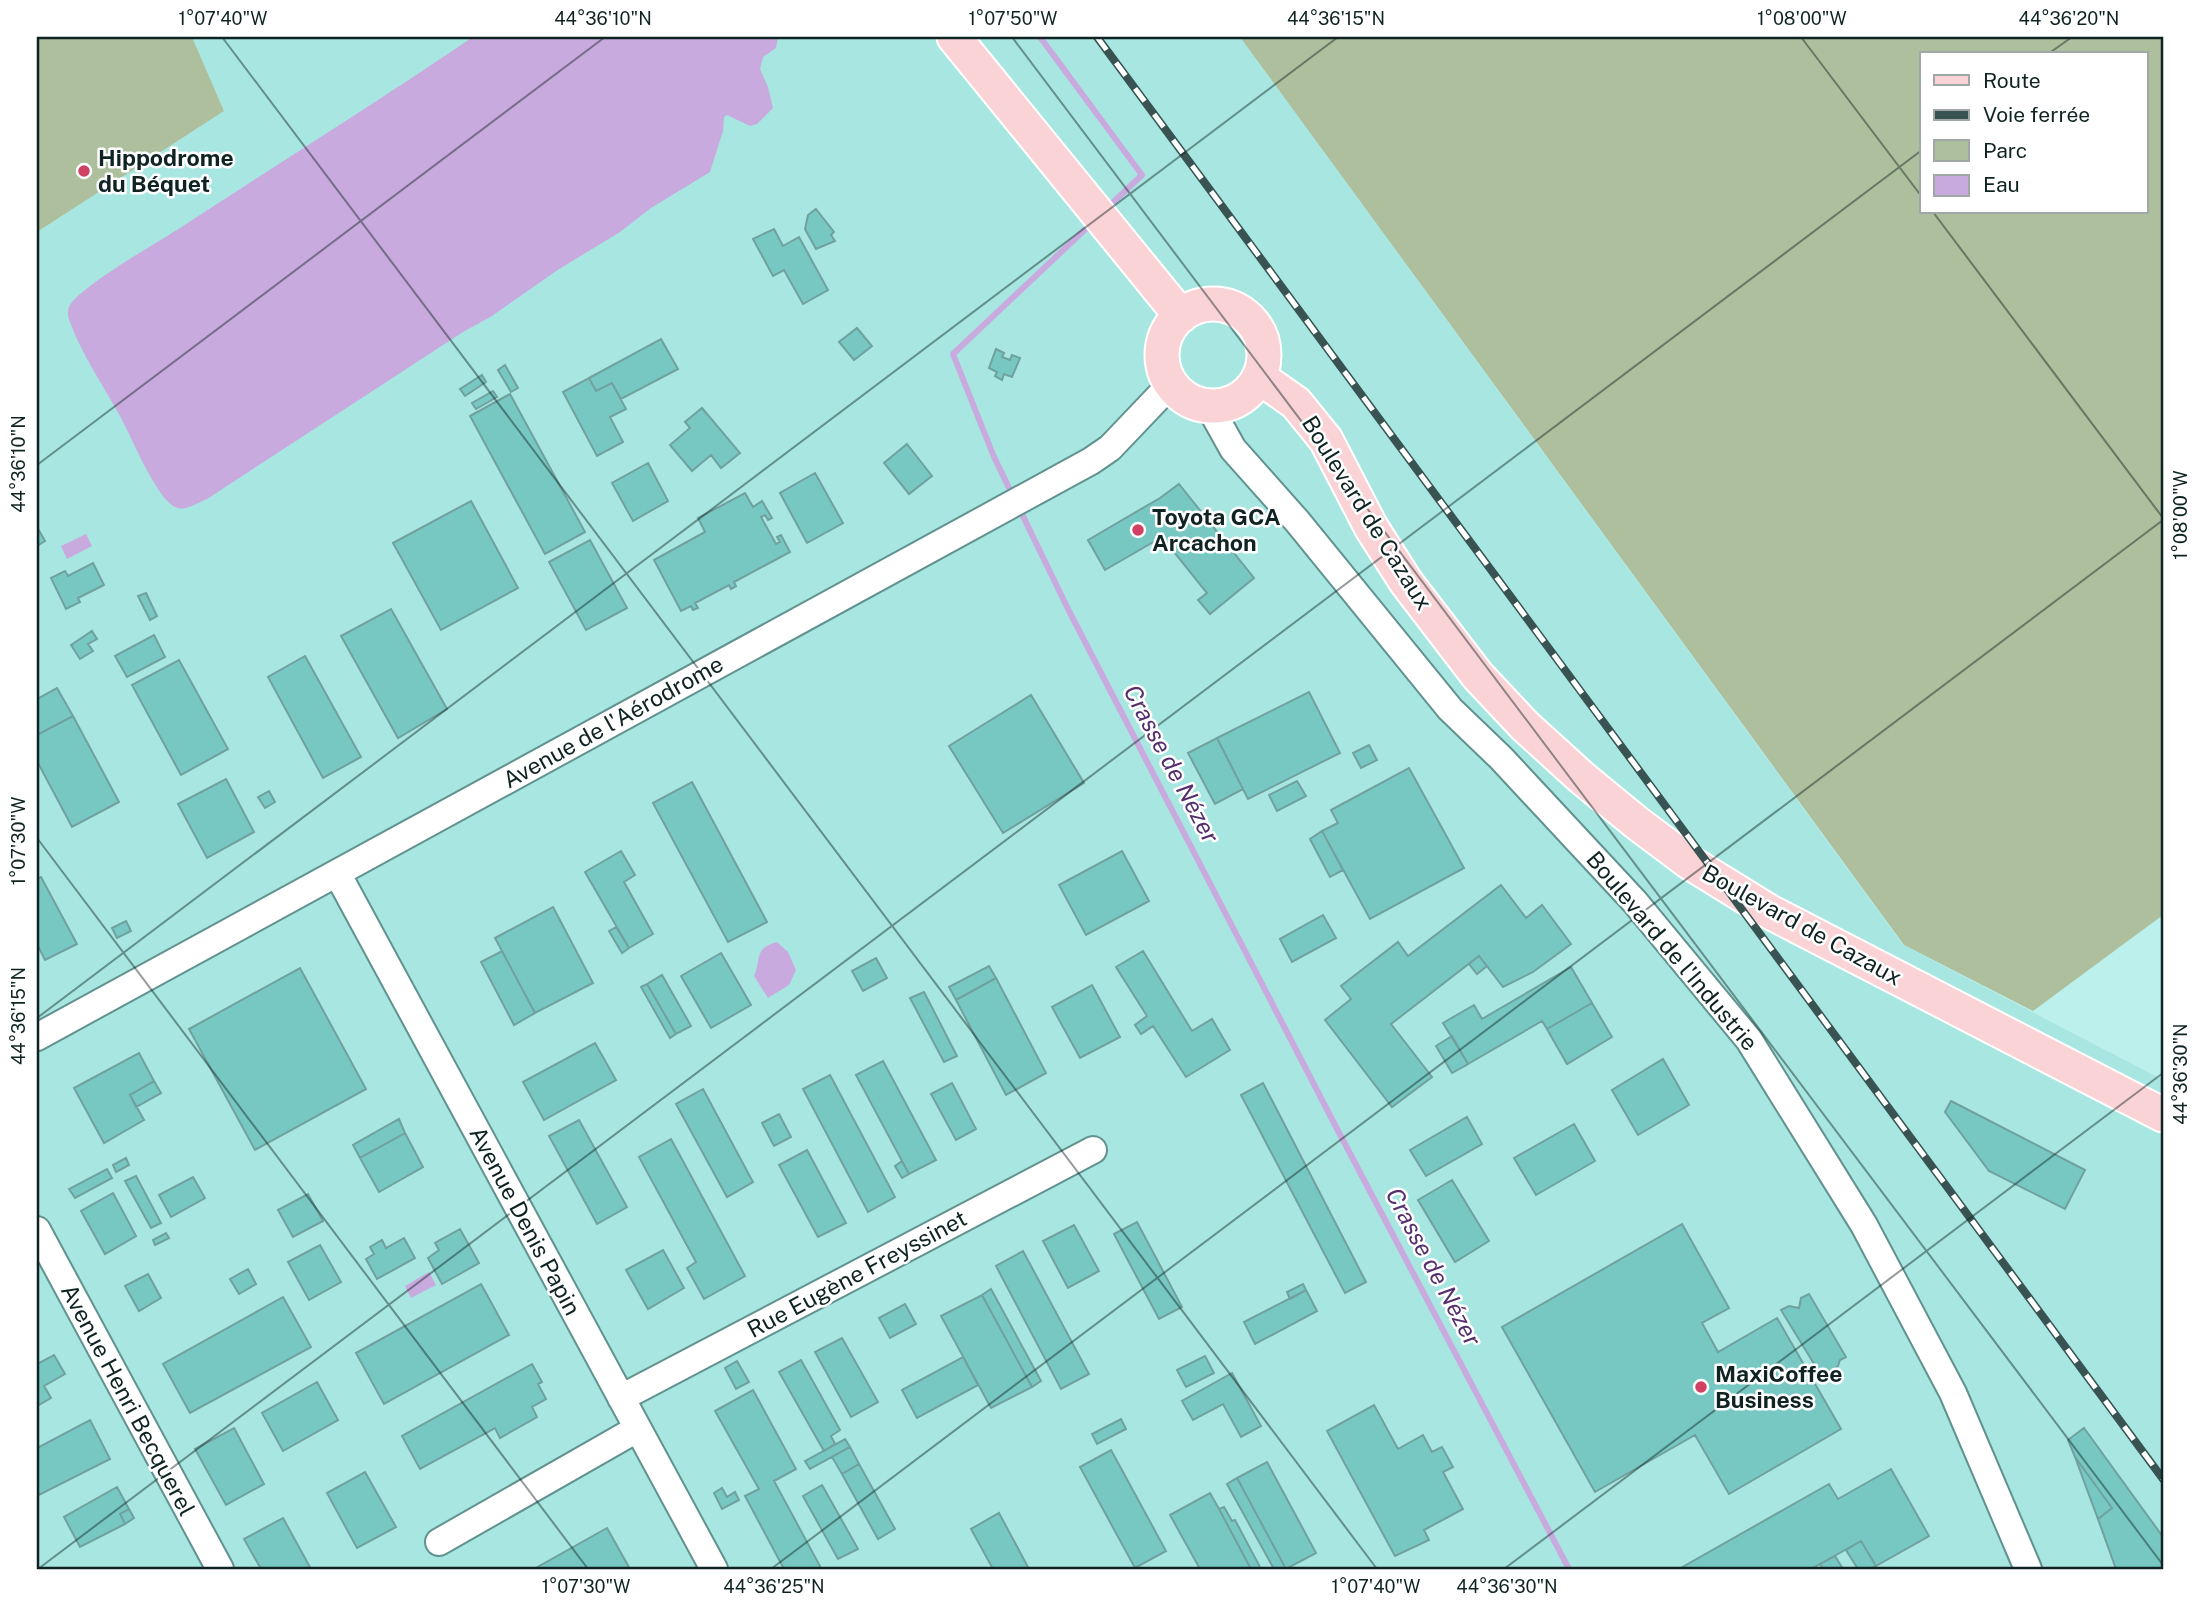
<svg xmlns="http://www.w3.org/2000/svg" width="2200" height="1606" viewBox="0 0 2200 1606" font-family="'Public Sans',sans-serif">
<rect width="100%" height="100%" fill="#bcf0ec"/>
<path fill="#a8e6e1" d="M192,37H1240L1903,945L2163,1080V1569H37V232L224,111Z"/>
<path fill="#adbf9d" fill-rule="evenodd" d="M37,37H192L224,111L37,232Z
M1240,37H2163V915L2033,1011L1904,945ZM1922,54H2146V212H1922Z"/>
<path fill="#c8aade" d="M473,37H778L776,48L763,57L760,69L768,87L773,108L757,124L750,126L727,115L724,117L723,131L710,172L651,208L620,232L556,271L492,316L463,332L207,499C197,503 184,513 173,506C154,493 132,438 120,416C103,385 82,355 70,322C68,318 67,312 69,307C77,288 160,241 180,228C278,164 377,102 473,37Z
M86,534L92,546L67,559L61,546Z
M777,942L788,952L796,970L789,985L768,998L754,976C762,958 753,949 777,942Z
M429,1272L436,1285L411,1298L405,1286Z"/>
<g fill="none" stroke-linecap="round" stroke-linejoin="round">
<path stroke="#c8aade" stroke-width="6" d="M1040,37L1142,175L1106,209
M1013,496L994,457L953,354L1093,222
M1019,508L1069,611L1335,1125L1569,1569"/>
</g>
<path fill="#77c8c3" stroke="#70a19e" stroke-width="2" d="M816,209L834,232L831,235L835,241L816,249L805,229L808,215Z
M774,229L783,246L799,237L828,290L803,304L784,270L773,276L753,239Z
M857,328L872,346L854,360L839,342Z
M661,339L678,369L621,399L612,383L596,391L589,378Z
M996,349L1004,353L1002,357L1010,360L1012,355L1020,358L1012,377L1004,374L1002,380L995,376L997,372L989,368Z
M505,365L518,388L511,392L498,370Z
M482,375L486,382L465,396L460,389Z
M589,378L596,391L612,383L626,409L610,417L623,442L597,456L563,392Z
M493,391L497,397L476,409L472,403Z
M510,394L585,532L545,554L470,416Z
M702,408L740,453L721,468L711,455L692,471L670,445L690,428L685,422Z
M907,444L932,476L909,494L884,463Z
M648,463L668,501L633,521L612,483Z
M815,473L843,523L807,543L780,493Z
M1179,484L1254,578L1210,614L1198,600L1207,593L1162,537L1105,570L1088,540L1160,498Z
M745,493L753,507L762,501L772,518L768,520L765,515L761,517L776,544L780,542L777,537L781,535L790,552L734,582L736,586L731,589L729,585L695,603L698,608L693,610L691,606L681,611L654,560L705,532L698,518Z
M471,501L518,588L441,630L393,543Z
M37,527L45,541L37,546Z
M590,540L627,608L586,630L549,562Z
M93,563L104,585L78,598L80,602L66,609L51,578L65,571L68,576Z
M146,593L157,616L150,620L138,596Z
M391,609L447,709L398,738L341,636Z
M92,631L97,639L88,644L93,651L80,659L71,645Z
M154,635L165,657L127,677L115,656Z
M305,656L361,757L323,778L268,677Z
M179,660L228,749L181,775L132,685Z
M57,688L73,716L37,735V699Z
M1309,692L1340,753L1248,799L1217,738Z
M1031,695L1084,783L1003,833L949,746Z
M73,716L119,802L72,827L37,761V735Z
M1217,738L1243,789L1215,804L1188,753Z
M1369,745L1377,760L1361,768L1353,753Z
M1409,768L1464,868L1370,919L1322,831L1338,823L1331,810Z
M226,779L254,832L207,858L178,804Z
M1297,781L1306,796L1277,811L1269,795Z
M692,782L767,922L728,942L653,803Z
M269,791L275,802L265,808L258,797Z
M1322,831L1343,870L1330,877L1310,839Z
M621,851L635,875L624,882L653,934L629,948L585,872Z
M1122,851L1149,901L1086,935L1059,885Z
M41,877L77,944L45,960L37,944V879Z
M1501,885L1526,918L1542,905L1571,944L1533,972L1503,987L1479,956L1391,1024L1432,1077L1392,1107L1325,1020L1351,999L1341,986L1398,942L1408,956Z
M553,907L593,983L535,1013L495,938Z
M1323,915L1336,938L1292,962L1280,939Z
M126,921L131,931L117,938L112,928Z
M616,927L629,948L622,953L609,931Z
M502,951L535,1013L514,1025L481,962Z
M1143,951L1192,1031L1212,1019L1230,1050L1186,1077L1153,1026L1141,1034L1135,1025L1147,1016L1116,967Z
M721,953L751,1005L711,1028L681,976Z
M1479,956L1487,966L1477,974L1469,964Z
M876,958L887,978L863,991L852,971Z
M989,966L996,978L956,1000L949,987Z
M1571,967L1592,1003L1547,1029L1542,1021L1468,1064L1443,1023L1474,1005L1482,1019Z
M300,968L366,1089L255,1150L189,1029Z
M662,975L691,1026L676,1034L647,984Z
M996,978L1046,1073L1006,1095L956,1000Z
M647,984L676,1034L670,1038L641,987Z
M1092,985L1120,1037L1080,1058L1052,1007Z
M924,992L957,1056L944,1062L910,998Z
M1592,1003L1612,1037L1567,1064L1547,1029Z
M1452,1036L1468,1064L1452,1073L1436,1046Z
M595,1043L616,1080L544,1120L523,1082Z
M139,1053L154,1081L130,1095L144,1120L104,1143L74,1088Z
M1663,1059L1689,1105L1638,1135L1612,1090Z
M883,1061L936,1160L909,1174L856,1075Z
M830,1075L895,1197L868,1212L803,1089Z
M154,1081L161,1093L136,1107L130,1095Z
M952,1083L976,1129L956,1140L931,1094Z
M1263,1083L1366,1282L1345,1293L1241,1095Z
M703,1089L753,1182L727,1197L676,1104Z
M1951,1101L2085,1170L2065,1209L1989,1171L1945,1112Z
M779,1114L791,1137L774,1146L762,1123Z
M1467,1117L1482,1144L1426,1176L1410,1150Z
M399,1119L405,1133L360,1158L353,1145Z
M579,1120L627,1207L597,1224L549,1136Z
M1574,1124L1595,1161L1536,1195L1514,1158Z
M405,1133L423,1167L379,1192L360,1158Z
M671,1139L745,1276L704,1299L687,1268L696,1262L639,1157Z
M807,1150L846,1223L818,1237L779,1165Z
M126,1158L129,1165L116,1172L113,1165Z
M902,1161L909,1174L902,1178L895,1166Z
M107,1169L112,1178L75,1198L69,1189Z
M136,1176L161,1223L151,1228L125,1181Z
M193,1177L205,1198L171,1217L159,1195Z
M1452,1180L1489,1241L1455,1262L1418,1200Z
M113,1193L136,1236L105,1254L81,1211Z
M308,1194L323,1221L293,1237L278,1210Z
M1137,1222L1182,1307L1159,1319L1114,1234Z
M1682,1224L1729,1308L1702,1323L1718,1352L1777,1318L1841,1429L1729,1494L1695,1435L1595,1492L1502,1327Z
M1074,1225L1099,1271L1068,1288L1043,1241Z
M460,1229L479,1263L442,1284L428,1258L439,1250L435,1243Z
M166,1233L169,1238L155,1245L153,1240Z
M404,1238L415,1258L377,1279L366,1259L374,1254L370,1247L382,1240L386,1248Z
M320,1245L341,1282L309,1300L288,1262Z
M663,1250L684,1288L648,1309L626,1270Z
M1023,1251L1089,1374L1061,1389L996,1266Z
M248,1269L256,1284L239,1294L230,1279Z
M148,1274L161,1298L139,1311L125,1286Z
M481,1284L509,1335L384,1404L356,1353Z
M1303,1284L1306,1290L1290,1299L1287,1292Z
M991,1289L1041,1381L1032,1387L982,1295Z
M1306,1290L1317,1311L1255,1344L1244,1322Z
M1809,1294L1846,1357L1840,1360L1838,1366L1828,1372H1819L1781,1310L1789,1306L1799,1308L1801,1298Z
M982,1295L1032,1387L991,1408L941,1316Z
M283,1297L311,1347L190,1413L163,1364Z
M905,1304L916,1324L890,1338L879,1318Z
M842,1338L878,1402L851,1417L815,1352Z
M54,1355L65,1374L44,1386L51,1398L37,1406V1364Z
M1205,1356L1214,1373L1186,1387L1177,1370Z
M963,1357L978,1385L917,1418L902,1390Z
M801,1360L840,1430L831,1436L835,1444L824,1451L779,1372Z
M737,1361L749,1382L736,1389L725,1368Z
M532,1364L542,1382L538,1384L546,1399L532,1407L537,1417L500,1438L495,1428L420,1469L402,1436Z
M1815,1364L1819,1372L1811,1376L1807,1369Z
M1232,1373L1261,1426L1241,1437L1223,1404L1193,1420L1182,1401Z
M317,1382L338,1420L283,1451L262,1413Z
M753,1390L796,1469L774,1481L821,1568L820,1569H784L745,1496L759,1489L715,1411Z
M1374,1405L1398,1449L1423,1435L1432,1452L1442,1447L1453,1467L1443,1472L1463,1509L1424,1530L1429,1540L1395,1556L1327,1431Z
M1121,1419L1126,1429L1097,1444L1092,1434Z
M90,1420L110,1459L39,1495L37,1491V1448Z
M234,1428L264,1484L226,1505L195,1449Z
M2084,1428L2163,1537V1569H2116L2098,1519L2112,1508L2075,1457L2068,1440Z
M845,1439L850,1447L810,1469L805,1461Z
M850,1447L859,1464L842,1474L832,1457Z
M1111,1450L1166,1551L1135,1568L1080,1467Z
M2075,1457L2112,1508L2098,1519Z
M1267,1462L1316,1553L1286,1569L1237,1478Z
M859,1464L895,1529L878,1539L842,1474Z
M1891,1469L1929,1536L1876,1566L1861,1541L1811,1569H1679L1829,1484L1838,1499Z
M365,1472L396,1527L357,1548L327,1493Z
M1237,1478L1286,1569H1274L1227,1484Z
M822,1485L858,1549L838,1559L803,1496Z
M117,1487L129,1509L120,1514L125,1524L80,1547L64,1517Z
M722,1488L727,1497L735,1492L739,1500L722,1509L714,1493Z
M1210,1493L1219,1509L1251,1569H1200L1170,1515Z
M1224,1507L1232,1521L1235,1520L1261,1569H1251L1219,1509Z
M129,1509L134,1518L125,1524L120,1514Z
M999,1513L1029,1569H993L971,1529Z
M283,1518L311,1569H261L244,1539Z
M607,1528L630,1569H534Z
M1861,1541L1876,1566L1870,1569H1858L1846,1550Z
M1835,1556L1843,1569H1823L1820,1564Z"/>
<g fill="none" stroke-linecap="round" stroke-linejoin="round">
<g stroke="#61928f" stroke-width="30">
<path id="minor" d="M1209,406L1233,449L1297,521L1450,709L1501,758L1635,902L1749,1040L1864,1225L1953,1393L2028,1569
M337,873L714,1569
M37,1037L1091,461L1110,448L1171,384
M37,1230L220,1569
M621,1398L1093,1150
M439,1542L637,1429"/>
</g>
<g stroke="#fff" stroke-width="37">
<path id="major" d="M954,37L1181,316
M1162 355a51 51 0 1 1 102 0a51 51 0 1 1-102 0Z
M1259,377L1296,403L1326,440L1371,527L1406,582L1478,676L1525,726L1581,777L1637,823L1689,862L1770,912L2163,1115"/>
</g>
<use href="#minor" stroke="#fff" stroke-width="26"/>
<use href="#major" stroke="#fad3d7" stroke-width="33"/>
<g stroke="#385352" stroke-width="8">
<path id="rail" d="M1097,37L2163,1479"/>
</g>
<use href="#rail" stroke="#fff" stroke-width="5" stroke-dasharray="16" stroke-linecap="butt"/>
</g>
<path fill="none" stroke="#0f2322" stroke-width="2" stroke-opacity="0.45" d="M222,37L1377,1569M1012,37L2163,1565M1801,37L1922,197M2048,54L2072,37M1933,212L2163,518M37,465L605,37M37,838L588,1569M37,1018L1338,37M38,1569L1922,150M771,1569L2163,520M1504,1569L2163,1073"/>
<g fill="#d04163" stroke="#fff" stroke-width="2.5">
<circle cx="84" cy="171" r="7"/>
<circle cx="1138" cy="530" r="7"/>
<circle cx="1701" cy="1387" r="7"/>
</g>
<g text-anchor="middle" stroke-width="5" stroke-linejoin="round" paint-order="stroke">
<g font-size="23" font-weight="bold" fill="#0f2322" stroke="#fff" text-anchor="start">
<text x="98" y="166">Hippodrome<tspan x="98" dy="26">du Béquet</tspan></text>
<text x="1152" y="525">Toyota GCA<tspan x="1152" dy="26">Arcachon</tspan></text>
<text x="1715" y="1382">MaxiCoffee<tspan x="1715" dy="26">Business</tspan></text>
</g>
<g font-size="23" fill="#0f2322" stroke="#fff">
<text transform="translate(1367 513) rotate(58)" y="8">Boulevard de Cazaux</text>
<text transform="translate(613 722) rotate(-29)" y="8">Avenue de l'Aérodrome</text>
<text transform="translate(1802 925) rotate(29)" y="8">Boulevard de Cazaux</text>
<text transform="translate(1672 951) rotate(50)" y="8">Boulevard de l'Industrie</text>
<text transform="translate(525 1221) rotate(62)" y="8">Avenue Denis Papin</text>
<text transform="translate(857 1274) rotate(-28)" y="8">Rue Eugène Freyssinet</text>
<text transform="translate(128 1400) rotate(62)" y="8">Avenue Henri Becquerel</text>
</g>
<g font-size="24" font-style="italic" fill="#542e6d" stroke="#fff">
<text transform="translate(1171 764) rotate(62)" y="8">Crasse de Nézer</text>
<text transform="translate(1433 1267) rotate(62)" y="8">Crasse de Nézer</text>
</g>
</g>
<rect width="2200" height="1606" fill="none" stroke="#ffffff" stroke-width="77"/>
<rect x="1920" y="52" width="228" height="161" fill="#ffffff" stroke="#9fa7a7" stroke-width="2"/>
<rect x="1934" y="75" width="35" height="10" fill="#fad3d7" stroke="#9fa7a7" stroke-width="2"/>
<text x="1983" y="88" font-size="21" fill="#0f2322">Route</text>
<rect x="1934" y="110" width="35" height="10" fill="#385352" stroke="#9fa7a7" stroke-width="2"/>
<text x="1983" y="122" font-size="21" fill="#0f2322">Voie ferrée</text>
<rect x="1934" y="140" width="35" height="21" fill="#adbf9d" stroke="#9fa7a7" stroke-width="2"/>
<text x="1983" y="158" font-size="21" fill="#0f2322">Parc</text>
<rect x="1934" y="175" width="35" height="21" fill="#c8aade" stroke="#9fa7a7" stroke-width="2"/>
<text x="1983" y="192" font-size="21" fill="#0f2322">Eau</text>
<rect x="38" y="38" width="2124" height="1530" fill="none" stroke="#0f2322" stroke-width="2.5"/>
<g font-size="18" text-anchor="middle" fill="#0f2322">
<text x="223" y="25">1°07'40"W</text>
<text x="603" y="25">44°36'10"N</text>
<text x="1013" y="25">1°07'50"W</text>
<text x="1336" y="25">44°36'15"N</text>
<text x="1802" y="25">1°08'00"W</text>
<text x="2069" y="25">44°36'20"N</text>
<text transform="translate(19 464) rotate(-90)" y="6">44°36'10"N</text>
<text transform="translate(2181 515) rotate(-90)" y="6">1°08'00"W</text>
<text transform="translate(19 841) rotate(-90)" y="6">1°07'30"W</text>
<text transform="translate(19 1016) rotate(-90)" y="6">44°36'15"N</text>
<text transform="translate(2181 1074) rotate(-90)" y="6">44°36'30"N</text>
<text x="586" y="1593">1°07'30"W</text>
<text x="774" y="1593">44°36'25"N</text>
<text x="1376" y="1593">1°07'40"W</text>
<text x="1507" y="1593">44°36'30"N</text>
</g>
</svg>
